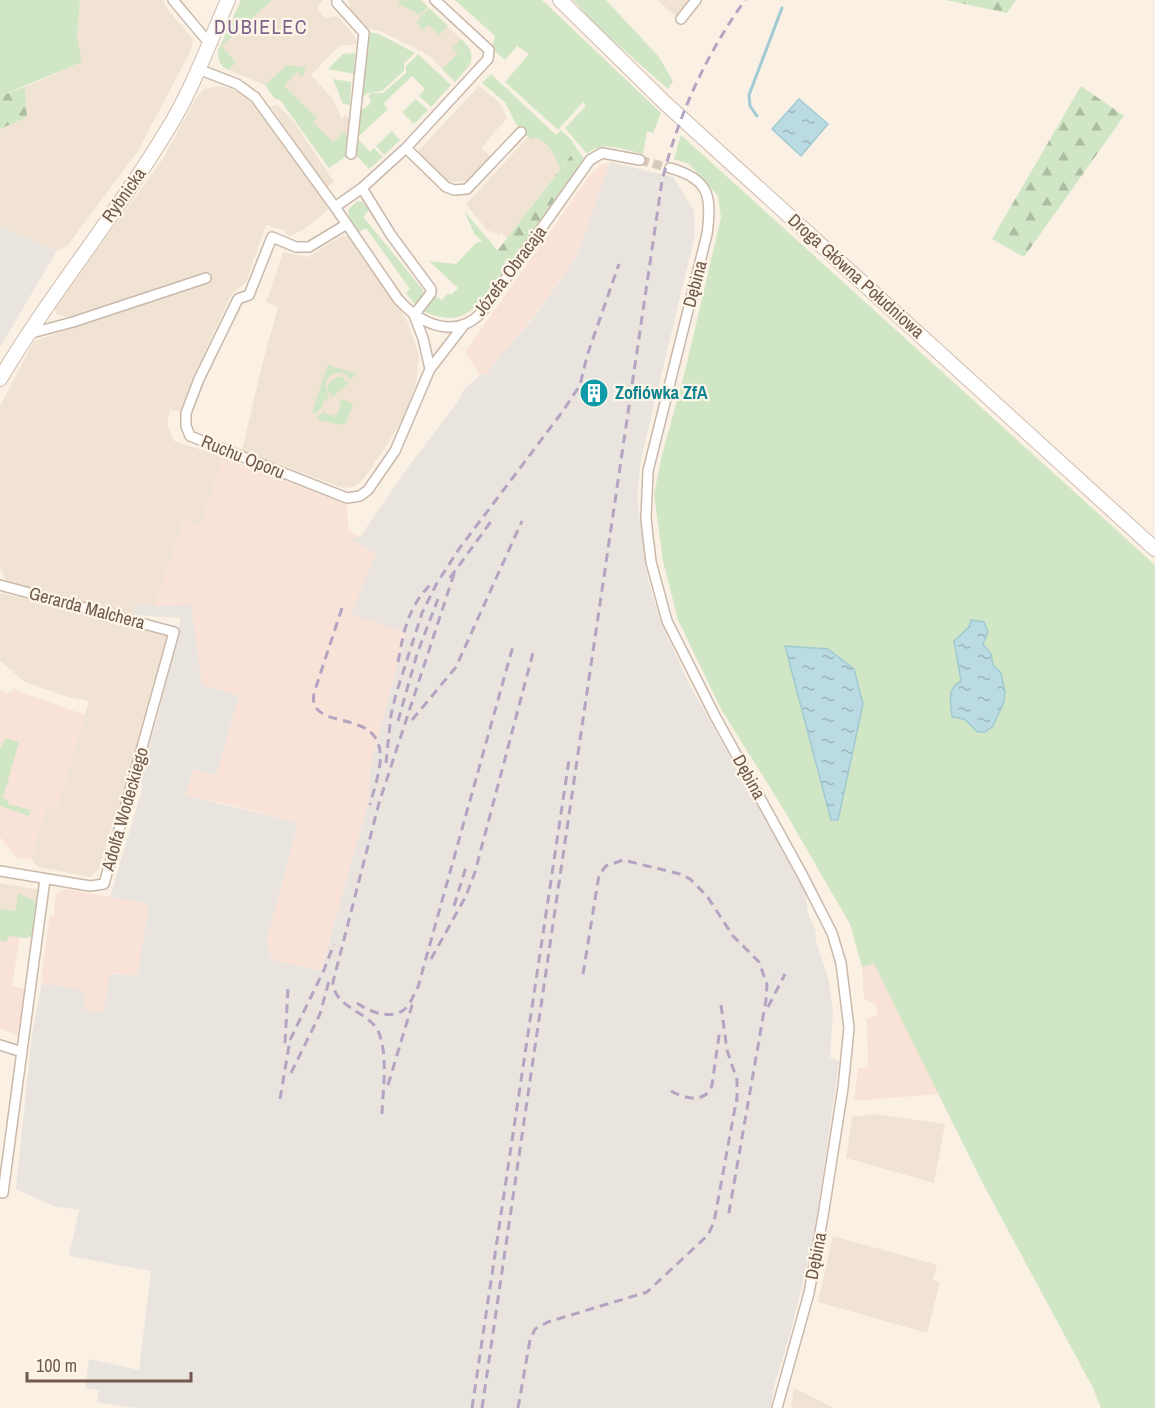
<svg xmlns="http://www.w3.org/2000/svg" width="1155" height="1408" viewBox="0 0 1155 1408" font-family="'Archivo Narrow',sans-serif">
<defs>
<pattern id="forest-firs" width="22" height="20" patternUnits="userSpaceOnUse" patternTransform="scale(1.5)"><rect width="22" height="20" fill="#d1e6c4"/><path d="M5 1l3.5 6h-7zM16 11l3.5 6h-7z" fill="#aebda1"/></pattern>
<pattern id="water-ripples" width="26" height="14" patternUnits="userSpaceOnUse" patternTransform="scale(1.5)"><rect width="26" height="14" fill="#badbe1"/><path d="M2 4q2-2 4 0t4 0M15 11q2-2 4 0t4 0" fill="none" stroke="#9cb5b9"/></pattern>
</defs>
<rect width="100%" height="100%" fill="#faf1e4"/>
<path fill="#f1e3d3" d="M80,0H163L167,9L193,39L190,52L138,151L68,245L57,251L0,226V129L26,117L25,87L82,62L77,36Z
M272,0H323L317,7L325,18L335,16L340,18L355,37L357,44L339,46L311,75L333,99L342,119L345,115L350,120L348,137L329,168L280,100L274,98L265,85L228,70L236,63L222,46Z
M348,0H421L468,46L471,53V64L455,82L431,58L421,51L380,31L368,28L351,10Z
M657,0H689L676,16Z
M217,86L229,88L246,96L330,208L309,226L291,236L285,234L286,231L266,225L246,282L231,295L194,375L180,411L170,410L167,425L174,441L218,455L220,461L219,471L201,526L184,520L155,606L136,604L133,615L10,582L5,579L2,570L0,568V406L33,343L37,340L196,286L201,276L166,285L156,292L68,318L56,314L55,308L164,157L197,96L204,89Z
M479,86L501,104L507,118L481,148L493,158L469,181L448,182L420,157L415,150L418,151Z
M278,105L294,122L334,182L327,187L270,106Z
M528,137L531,139L534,137L545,142L554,153L560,169L507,238L501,232L499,235L487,230L466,204Z
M343,235L350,237L383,276L387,288L408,323L419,356L416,383L405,415L387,445L362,481L354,487L343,488L242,450L263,361L278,307L266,302L283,252L308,257Z
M2,593L112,621L157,630L167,635L169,641L117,817H115L99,869L91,877L38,867L31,859L45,811L58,805L89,701L65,696L25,682L0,661V594Z
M0,883L40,890L34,932L0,926Z
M874,1114L945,1124L934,1183L846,1158L852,1117Z
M833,1236L937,1265L933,1280L940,1282L927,1333L818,1302Z
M794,1388L834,1408H791Z"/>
<path fill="#f9e2d8" d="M610,162L577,256L532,319L503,352L487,374L480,375L465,352L590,175L600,165Z
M218,455L347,504L348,529L360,537L349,540L376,553L406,633L370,767L369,800L321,971L272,960L266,943L298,823L235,806L185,795L193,769L216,775L239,696L202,685L190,609L155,606L184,520L201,526L219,471L220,461Z
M14,688L21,692L85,715L58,805L45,811L31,859L16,858L0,837V689L8,694Z
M66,889L149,904L138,976L112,973L104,1012L84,1010L78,989L45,984L41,979L50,915H55L54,908L56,895L60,891Z
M0,926L20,936L12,986L27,989L20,1036L0,1029Z
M874,964L918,1050L939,1094L854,1101L858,1068L868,1067L867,1019L878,1014L875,1004L864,999L862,967Z"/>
<path fill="#eae4de" d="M610,162L673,177L694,211L695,235L641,459L637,497L648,580L660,620L687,680L805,892L808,913L816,932L815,937L829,982L833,1012L830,1057L839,1062L814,1238L790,1334L775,1383L771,1408H136L97,1402L99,1390L85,1388L89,1359L139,1370L151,1271L69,1256L79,1210L53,1206L16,1189L32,1034L42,982L45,984L79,989V992L86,993L84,1010L104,1012L110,974L138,975L149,904L110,897L143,786L139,780L159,712L181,618L133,615L136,604L159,606L191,605L202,685L239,696L216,775L193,769L185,795L298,823L266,943L272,960L321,971L369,800L370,767L406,633L351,614L376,553L348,539L360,537L405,471L459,400L464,389L480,375L487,374L503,352L533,319L577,256Z
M0,226L57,251L0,347Z"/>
<path fill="#d1e6c4" d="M0,0H80L77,36L82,62L0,96Z
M241,0H272L222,46L236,63L228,70C220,65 218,61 218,51Z
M401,0H421L428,7L420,15L397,3Z
M455,0H542L661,113L653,133L647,131L643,154C625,150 602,140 587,154L565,128L586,106L583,102L558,130L505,82L529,54L517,46L505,60L492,48L495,36Z
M573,0H606L659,57L673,81L668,89L598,27Z
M429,8L448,26L439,35L429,25L423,30L416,22Z
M369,32L379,34L415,53L404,63V71L382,91L368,93L362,98Z
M461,39C481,57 469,66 455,82L442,69L458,53L453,48Z
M355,53L354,74L328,69L343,54Z
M418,54L451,85L431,107L419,96L425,89L412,76L383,104L388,109L357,138L370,152L374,148L383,157L369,169L355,154L361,110L369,105L371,100L368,96L372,93H383L406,73V66Z
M287,65L306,68L302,77L297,72L284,86L317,118L313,122L333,142L343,132L348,137V155L329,168L280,100L274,98L265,85Z
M491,74L556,135L561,130L571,140L584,159L581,163L572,154L560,169C555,155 550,142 534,137L531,140L516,124L505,102L482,83Z
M333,79L351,82L350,105L343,104Z
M416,99L428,110L414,124L402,112Z
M392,131L400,140L384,155L376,146Z
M681,135L1155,565V1408H1101L1093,1388L981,1180L874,964L862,967L850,924L781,805L721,709L678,620L663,561L654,494L662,455L685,371L721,218L718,196L689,164L674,159Z
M357,201L363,202L369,210L364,216V218L423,290L424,296L416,306L406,293L410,289L366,228L359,232L349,217L348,210Z
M464,211L494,246L507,266C492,287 472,325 441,317C435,316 429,313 423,311L433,295L442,300L448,293L451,295L458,288L429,261L456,264L476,243L482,241L475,235Z
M328,365L357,374L350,380L343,373C333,372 328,376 325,384L329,397L324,401L322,408L314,414L312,412Z
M337,377H343L348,383L333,397L328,392V384Z
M344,400L353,404L346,423L340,425L316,419L324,411L331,416L337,414L341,407L339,401Z
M6,738L19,742L3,798L8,800V804L31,810L29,816L0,806V748Z
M18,893L38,903L33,936L25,938L8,936L7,942L0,941V909L16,911Z"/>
<path fill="url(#forest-firs)" d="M946,0H1016L1007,13Z
M1081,86L1124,116L1024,257L992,239Z
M25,87L27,117L0,129V96Z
M572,154L581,163L507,266L505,261L499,259L495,254Z"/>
<path fill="url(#water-ripples)" stroke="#a1cad2" stroke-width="1.5" d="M799,99L828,124L801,156L772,129Z
M971,620L984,622L988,632L983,644L991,654L993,665L1001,673L1005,691L1004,702L993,726L985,732H978L964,719L952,717C951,703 946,689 961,681L954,641L969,627Z
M785,646L828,649L854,669L863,704L838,820H831Z"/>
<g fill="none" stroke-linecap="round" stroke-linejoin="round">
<path stroke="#a1cad2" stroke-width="3" d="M757,116L750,106L749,95L782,8"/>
<path stroke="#d8cbbe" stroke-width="9" stroke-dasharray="9 4.5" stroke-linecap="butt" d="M640,160L670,168"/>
<g stroke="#cab9ab" stroke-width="12">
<path id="street" d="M173,0L209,43
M337,0V3L364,33L351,154
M681,19L696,0
M198,69L237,84L255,97L335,207L398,299C421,325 456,340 482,312L590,160L602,153L640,160
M406,148L446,187L454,190L467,189L521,132
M670,168C710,179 712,197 707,234L648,471L646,519L651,562L667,621L715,716L803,876L832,933L841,963L849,1028L843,1088L823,1216L809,1293L777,1408
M362,188L391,235L431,289V293L414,315L423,338L430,369
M335,207L362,188L406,148L488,59L489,50L435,0
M347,224L309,247H296L272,237L249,295L238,299L199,379L186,413V426L190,436L347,498L360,496L368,490L395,451L430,369L464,325
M28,334L73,322L206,278
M0,585L174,632L104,884L90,886L0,871
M0,1045L22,1052
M0,1192L3,1193L45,879"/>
</g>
<g stroke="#cfbbac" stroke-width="16">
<path id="secondary" d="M560,0L665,103L1155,549
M0,379C51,293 115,217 166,132C192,91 208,45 228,0"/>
</g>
<use href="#street" stroke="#fff" stroke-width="9"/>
<use href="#secondary" stroke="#fff" stroke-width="14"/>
<path stroke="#b4a4c2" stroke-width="3" stroke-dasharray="9 6" stroke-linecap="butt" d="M450,578L492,520
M342,608L314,693C307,730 370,710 379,746C384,763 374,788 370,805
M398,662C404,630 408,606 433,582
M412,720L456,667L522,521
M398,721L417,654L438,599
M386,763L391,715L396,694L422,613L437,583L459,549L563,411L580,385L587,356L619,264
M454,906L466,867
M431,959L466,896L475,872L533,653
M583,974L599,875L606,866L623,860L680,874L690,879L707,896L733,936L759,962L767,984L766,1000L728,1218
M357,1003C369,1012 393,1021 406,1008C411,1003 414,994 418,987L513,646
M721,1005L727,1050L737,1080V1105
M768,1007L785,974
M285,1043L288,989
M291,1073L320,1014L330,977
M388,1085L413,1002
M671,1091C685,1099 706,1104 712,1085L720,1029
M280,1099L290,1040L324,970L334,944
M382,1114C383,1089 388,1057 379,1033C370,1011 334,1009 333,982L379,803L455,571
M472,1408L569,760
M482,1408L662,181C678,115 706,55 745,0
M518,1408L530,1340L535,1329L548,1322L647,1292L708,1235L714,1222L737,1097"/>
</g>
<defs>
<g id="building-disc" transform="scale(1.5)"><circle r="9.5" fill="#0f9aa8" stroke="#fdf6e9"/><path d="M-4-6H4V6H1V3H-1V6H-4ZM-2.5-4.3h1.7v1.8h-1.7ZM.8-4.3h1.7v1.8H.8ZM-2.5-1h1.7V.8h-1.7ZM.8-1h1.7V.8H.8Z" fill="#fff"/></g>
</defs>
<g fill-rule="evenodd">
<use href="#building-disc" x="594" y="393"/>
</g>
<g text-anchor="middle" stroke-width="4.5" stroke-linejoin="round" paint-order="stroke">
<g font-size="18" fill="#70594c" stroke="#fdf6e9">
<text transform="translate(124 195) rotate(-55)" y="6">Rybnicka</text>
<text transform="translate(510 271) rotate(-53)" y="6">Józefa Obracaja</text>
<text transform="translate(856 276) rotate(42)" y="6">Droga Główna Południowa</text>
<text transform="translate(695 284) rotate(-75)" y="6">Dębina</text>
<text transform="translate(243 457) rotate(22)" y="6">Ruchu Oporu</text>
<text transform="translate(87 608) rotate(15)" y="6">Gerarda Malchera</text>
<text transform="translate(749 777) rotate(61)" y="6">Dębina</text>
<text transform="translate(125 809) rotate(-74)" y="6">Adolfa Wodeckiego</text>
<text transform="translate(816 1256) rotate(-79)" y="6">Dębina</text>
</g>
<g font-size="18" font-weight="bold" fill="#0d838f" stroke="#fdf6e9" text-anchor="start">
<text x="615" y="399">Zofiówka ZfA</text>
</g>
<g font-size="20" letter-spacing="1.5" fill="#7f648c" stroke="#fdf6e9">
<text x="261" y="34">DUBIELEC</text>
</g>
</g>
<path d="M27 1372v9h164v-9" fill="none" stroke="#70594c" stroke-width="3"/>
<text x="36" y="1372" font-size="18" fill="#70594c" stroke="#fdf6e9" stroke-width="4.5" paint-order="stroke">100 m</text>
</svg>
